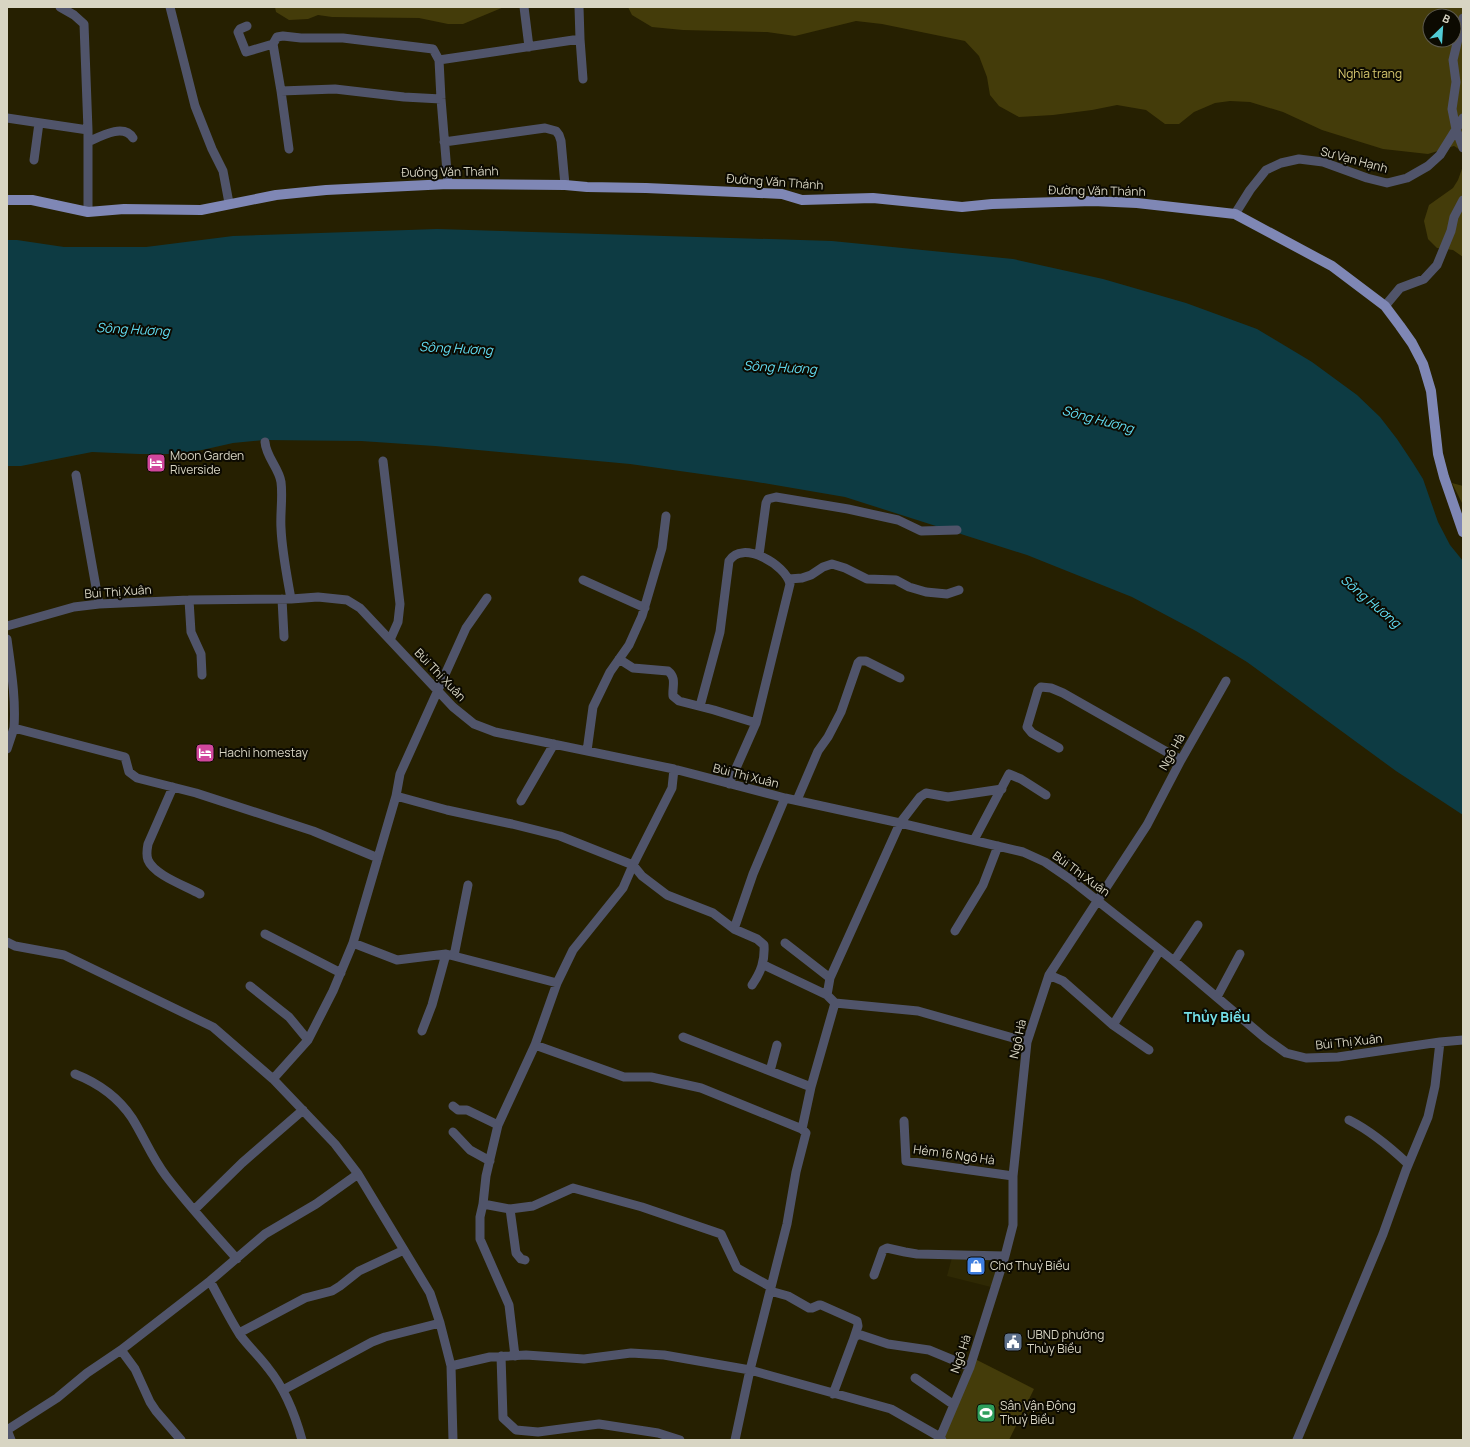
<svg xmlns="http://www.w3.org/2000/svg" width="1470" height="1447" viewBox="0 0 1470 1447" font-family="Manrope,sans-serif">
<rect width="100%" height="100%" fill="#262001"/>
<path fill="#2f2904" d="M953,1254L1005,1256L995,1288L947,1276Z"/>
<path fill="#443c0a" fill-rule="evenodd" d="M275,7H504L463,24H448L419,18L332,17L318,15L308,19L289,20L276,12Z
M628,7H1463V257L1453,250L1437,248L1428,239L1424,221L1429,205L1453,188L1458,180L1463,166L1462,151L1454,146L1428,154L1383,149L1322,130L1283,112L1250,102L1230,101L1215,103L1194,112L1179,124H1165L1146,110L1117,105L1092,110L1053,115L1019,117L999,106L990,95L987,77L979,56L965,41L882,24L856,21L795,36L767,32L683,30L652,27L632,15ZM1430,16H1454V40H1430Z
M1452,483L1463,486V505Z
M973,1358L1034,1389L1009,1440H942Z"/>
<path fill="#0d3b43" d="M437,229L832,241L1013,259L1103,279L1186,303L1257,329L1312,362L1357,395L1380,417L1397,439L1413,463L1423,479L1438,522L1450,545L1463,561V815L1396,771L1247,662L1196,631L1132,597L1027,555L845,497L751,481L630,464L435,446L361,441L264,440L233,443L202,450L174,454H139L92,452L21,466H7V240H17L64,247H146L233,236Z"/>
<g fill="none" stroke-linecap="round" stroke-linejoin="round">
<path stroke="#50546a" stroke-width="9" d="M60,7L74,15L84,24L88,130V212
M170,7L195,106L212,149L223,171L229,203
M524,7L529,47
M1463,18L1453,60L1456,82L1452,109L1456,129L1463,148
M247,26L240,29L238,32L246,52L273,44L281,91L335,89L404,97L441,99
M580,39L583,79
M273,44L277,37L283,36L301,38H343L433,49L439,60
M281,91L289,149
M7,118L88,130
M88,142C101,136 124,123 133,138
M444,142L545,128L556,131L559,135L561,141L565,185
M34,160L39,123
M448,184L441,99L439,60L580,39L579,7
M1235,214L1250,190L1266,170L1281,163L1299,159L1323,162L1367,178L1387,183L1407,178L1428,166L1440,155L1463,118
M1385,306L1400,288L1424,279L1437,265L1451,231L1454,217L1463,200
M265,442C266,457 279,468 281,482C283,498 280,513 281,528C282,552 287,576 291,599
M383,461L400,604L398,622L390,640
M76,475L99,604
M759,555L766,503L768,499L776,497L848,509L898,520L921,531L957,530
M789,579L802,578L811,575L823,567L832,564L845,568L867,579L896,580L909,587L926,592L947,594L959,590
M583,580L645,608
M282,599L284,637
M189,600L191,632L201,654L202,675
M7,626L74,607L99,604L189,600L291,599L318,597L347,600L360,608L453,707L474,724L495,732L674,769L785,798L900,823L1023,852L1045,862L1070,879L1174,961L1265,1038L1286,1053L1306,1058L1338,1057L1440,1042L1463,1040
M7,639C11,669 16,697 14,728L125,757L129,772L137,778L196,793L313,831L378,858
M619,659L633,668L668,671C677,678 672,687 673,696L679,701L714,710L756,723
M700,706L720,632L729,561C742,539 786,565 790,584L756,723L729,784
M1059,748L1032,733L1027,727L1038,690L1041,687L1051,688L1063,693L1181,760
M7,749L14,728
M587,751L593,707L610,672L629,645L642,616L662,548L666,516
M173,787L148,844C147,849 146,855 148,860C154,875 186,886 200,894
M396,796L447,810L512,824L560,836L633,865L642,876L667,895L713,913L734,929L757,939L764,945C765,961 761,972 752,985
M797,800L818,751L828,737L841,712L858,663L860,661H866L900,678
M521,801L554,744
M974,840L1009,774L1021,779L1046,795
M734,929L753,874L785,798
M955,931L983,885L998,846
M265,934L341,973
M7,942L15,946L64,955L213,1027L273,1079L335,1144L358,1174L316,1204L265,1234L210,1281L121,1350L87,1373L57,1398L7,1430
M353,943L397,960L446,954L557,983L573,950L623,888L633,865L672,788L674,769
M785,943L830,978
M454,956L468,885
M1174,961L1198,925
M763,964L768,967L827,995
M1049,975L1063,981L1113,1025L1149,1050
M557,983L535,1045L498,1125L486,1176L483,1204L510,1209L533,1206L573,1188L642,1207L721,1234L737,1268L771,1287
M250,986L289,1017L308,1040
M1217,997L1240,954
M835,1003L918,1011L1027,1042
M1113,1025L1160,950
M422,1031L432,1005L446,954
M683,1037L811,1087
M535,1045L624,1077H651L701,1088L802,1129
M770,1071L777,1045
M75,1074C98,1083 118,1097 132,1118C144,1137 152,1158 166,1176C188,1205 213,1232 237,1259
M273,1079L308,1040L333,991L353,943L396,796L400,774L466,628L487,598
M453,1106L458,1110H467L498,1125
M1349,1120C1371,1131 1390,1147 1408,1164
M904,1121L906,1161L1013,1176
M453,1132L470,1150L490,1161
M358,1174L430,1293L440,1323L451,1366L453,1440
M483,1204L480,1217V1239L509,1305L515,1356
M510,1209L516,1253L521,1259L525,1260
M194,1210L242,1163L303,1110
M874,1275L883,1250L887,1248L905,1252L917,1254L1005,1256
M210,1281C220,1299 229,1318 240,1335C249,1347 259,1356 268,1368C285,1389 295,1414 302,1440
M770,1291L788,1296L809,1308H812L819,1305H821L857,1321L858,1326L854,1338
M239,1333L305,1298L332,1291L340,1286L359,1271L404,1250
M121,1350L135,1369L150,1402L156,1411L181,1440
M501,1356L503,1418L516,1430L538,1432L599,1424L658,1433L680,1440
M451,1366L490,1357L526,1355L584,1359L631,1353L664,1355L750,1370L891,1409L940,1437L942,1440
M915,1378L954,1405
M283,1390L372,1342L385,1337L440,1323
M833,1394L854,1338L858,1334L888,1344L929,1350L970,1367
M7,1430L11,1440
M735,1440L750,1370L787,1224L796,1172L806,1133L802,1129L811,1087L835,1003L827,995L830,978L900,823L920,797L926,793L948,797L1002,789
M939,1440L970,1367L1005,1256L1013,1225V1176L1027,1042L1049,975L1147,825L1181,760L1226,681
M1297,1440L1383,1234L1406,1170L1428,1117L1435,1086L1440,1042"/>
<path stroke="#7f87b5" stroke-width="10" d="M7,200H32L88,212L124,209L201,210L276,195L326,190L448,184L565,185L587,187L646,188L782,194L802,200L873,198L962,207L992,204L1093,201L1137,203L1235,214L1332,266L1385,306L1400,326L1412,343L1423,364L1431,391L1438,454L1444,477L1463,532"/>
</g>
<defs>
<g id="hotel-square" transform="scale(1)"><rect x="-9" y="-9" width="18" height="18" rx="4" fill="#d1479c" stroke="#0c0a01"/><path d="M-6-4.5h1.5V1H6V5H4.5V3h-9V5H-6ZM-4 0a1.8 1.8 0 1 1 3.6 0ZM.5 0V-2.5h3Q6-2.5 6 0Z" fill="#fff"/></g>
<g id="shop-square" transform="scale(1)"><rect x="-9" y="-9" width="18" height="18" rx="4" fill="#3f7fe0" stroke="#0c0a01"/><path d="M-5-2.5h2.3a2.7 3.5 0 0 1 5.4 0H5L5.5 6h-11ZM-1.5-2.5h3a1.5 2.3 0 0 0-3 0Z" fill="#fff"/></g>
<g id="civic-square" transform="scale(1)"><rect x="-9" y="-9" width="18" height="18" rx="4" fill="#5c6f8a" stroke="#0c0a01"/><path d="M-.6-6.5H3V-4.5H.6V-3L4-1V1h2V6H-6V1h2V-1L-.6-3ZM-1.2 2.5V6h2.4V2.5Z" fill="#fff"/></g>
<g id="stadium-square" transform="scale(1)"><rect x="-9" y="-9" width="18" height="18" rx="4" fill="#2e9e5b" stroke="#0c0a01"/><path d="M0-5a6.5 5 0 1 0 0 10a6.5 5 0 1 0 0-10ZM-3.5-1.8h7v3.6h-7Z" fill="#fff"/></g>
</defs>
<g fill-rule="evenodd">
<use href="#hotel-square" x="156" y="463"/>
<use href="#hotel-square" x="205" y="753"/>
<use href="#shop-square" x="976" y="1266"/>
<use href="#civic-square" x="1013" y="1342"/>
<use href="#stadium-square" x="986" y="1413"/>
</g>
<g text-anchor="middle" stroke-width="4" stroke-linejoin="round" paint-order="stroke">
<g font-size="12" fill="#d9c96f" stroke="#0c0a01">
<text x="1370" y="78">Nghĩa trang</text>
</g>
<g font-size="12" fill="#d8d5c3" stroke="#0c0a01">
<text transform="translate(1354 160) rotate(15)" y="4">Sư Vạn Hạnh</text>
<text transform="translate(450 172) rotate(-1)" y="4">Đường Văn Thánh</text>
<text transform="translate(775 182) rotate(4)" y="4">Đường Văn Thánh</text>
<text transform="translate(1097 191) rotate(1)" y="4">Đường Văn Thánh</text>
<text transform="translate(118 592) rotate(-4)" y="4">Bùi Thị Xuân</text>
<text transform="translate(440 675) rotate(46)" y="4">Bùi Thị Xuân</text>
<text transform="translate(1172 752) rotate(-61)" y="4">Ngô Hà</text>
<text transform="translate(746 776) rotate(14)" y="4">Bùi Thị Xuân</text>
<text transform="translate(1081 874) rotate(36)" y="4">Bùi Thị Xuân</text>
<text transform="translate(1018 1039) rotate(-78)" y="4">Ngô Hà</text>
<text transform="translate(1349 1042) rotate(-6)" y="4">Bùi Thị Xuân</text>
<text transform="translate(954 1155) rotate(8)" y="4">Hẻm 16 Ngô Hà</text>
<text transform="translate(961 1354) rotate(-71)" y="4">Ngô Hà</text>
</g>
<g font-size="12" fill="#d8d5c3" stroke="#0c0a01" text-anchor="start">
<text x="170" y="460">Moon Garden<tspan x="170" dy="14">Riverside</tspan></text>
<text x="219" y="757">Hachi homestay</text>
<text x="990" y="1270">Chợ Thuỷ Biều</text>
<text x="1027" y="1339">UBND phường<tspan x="1027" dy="14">Thủy Biều</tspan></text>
<text x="1000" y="1410">Sân Vận Động<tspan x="1000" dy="14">Thuỷ Biều</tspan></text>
</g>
<g font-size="13" font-style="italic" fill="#62def4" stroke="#0c0a01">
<text transform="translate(133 329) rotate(3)" y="5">Sông Hương</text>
<text transform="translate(456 348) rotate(3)" y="5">Sông Hương</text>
<text transform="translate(780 367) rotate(3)" y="5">Sông Hương</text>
<text transform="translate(1098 419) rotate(15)" y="5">Sông Hương</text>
<text transform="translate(1371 601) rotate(40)" y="5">Sông Hương</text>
</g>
<g font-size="14" font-weight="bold" fill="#73dfe8" stroke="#0c0a01">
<text x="1217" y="1022">Thủy Biều</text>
</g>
</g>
<rect width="1470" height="1447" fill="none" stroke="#d8d5c3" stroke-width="16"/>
<g transform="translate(1442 28) rotate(25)"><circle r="19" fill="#0c0a01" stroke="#5e5b4f"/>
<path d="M0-3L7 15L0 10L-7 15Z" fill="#52ccd5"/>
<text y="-6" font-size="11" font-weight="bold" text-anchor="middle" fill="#d8d5c3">B</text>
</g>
</svg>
